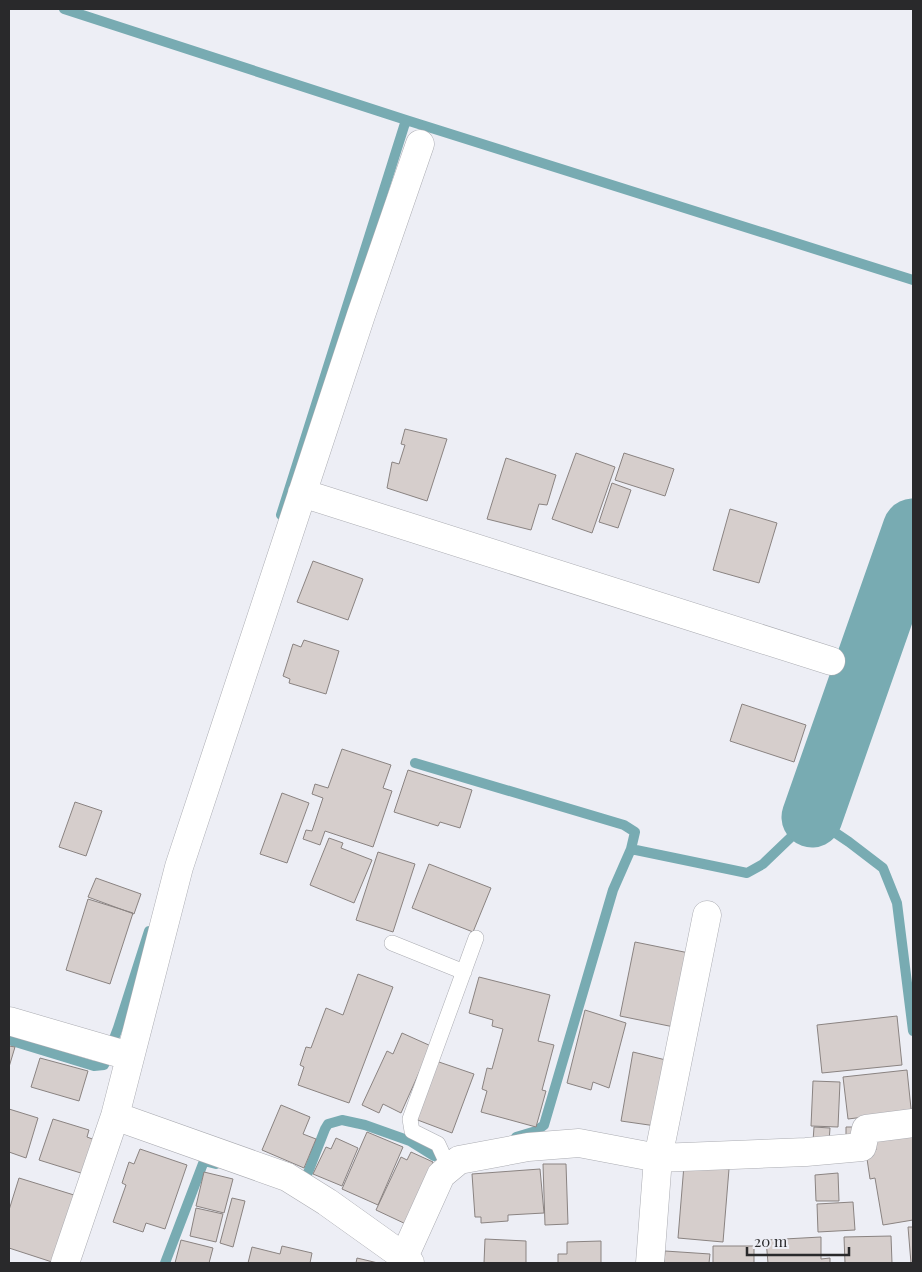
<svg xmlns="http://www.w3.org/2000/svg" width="922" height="1272" viewBox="0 0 922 1272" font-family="'Playfair Display',serif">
<rect width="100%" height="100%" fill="#edeef5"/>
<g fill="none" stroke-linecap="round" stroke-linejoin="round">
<path stroke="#78abb2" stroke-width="10" d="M64,9L406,120L913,280
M281,515L406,120
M415,763L624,825L635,832L631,849L747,873L763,864L812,817L849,842L883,868L897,903L913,1031
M9,1040L94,1066L104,1065L118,1028L149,931
M516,1137L536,1131L544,1125L613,890L631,849
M302,1184L307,1175L325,1129L328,1124L342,1120L365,1125L410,1141L434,1156L449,1154
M165,1263L204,1161L216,1164"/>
<path stroke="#78abb2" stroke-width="61" d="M812,817L913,529"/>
</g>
<path fill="#d6cecc" stroke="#8a8381" d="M405,429L447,439L427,501L387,488L392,462L399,464L405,445L401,444Z
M576,453L615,467L592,533L552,519Z
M624,453L674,469L665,496L615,480Z
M506,458L556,475L547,505L539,504L531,530L487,519Z
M612,483L631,490L618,528L599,522Z
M730,509L777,523L759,583L713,570Z
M313,561L363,579L348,620L297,602Z
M304,640L339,651L326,694L289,683L290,679L283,676L293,644L301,647Z
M742,704L806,725L794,762L730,741Z
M342,749L391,765L383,788L392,791L373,847L325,831L320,845L303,839L306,830L312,831L323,798L312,794L315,784L328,788Z
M408,770L472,790L460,828L440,822L438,826L394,812Z
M282,793L309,803L287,863L260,854Z
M75,802L102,811L86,856L59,847Z
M329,838L343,843L341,848L372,860L354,903L310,885Z
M378,852L415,864L393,932L356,920Z
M429,864L491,888L473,932L412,908Z
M96,878L141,894L134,914L88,897Z
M88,899L133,913L110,984L66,970Z
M635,942L689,953L674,1027L620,1016Z
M358,974L393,987L349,1103L298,1085L304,1067L300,1065L306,1047L311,1048L326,1008L343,1015Z
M479,977L550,995L538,1041L554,1045L542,1090L546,1091L536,1127L481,1112L487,1091L482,1089L487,1068L492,1069L503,1029L492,1026L493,1020L469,1013Z
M585,1010L626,1023L609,1088L593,1082L591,1090L567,1083Z
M897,1016L902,1065L822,1073L817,1025Z
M402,1033L431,1046L401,1113L383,1104L379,1113L362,1105L387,1051L393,1054Z
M9,1046L15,1047L9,1067Z
M633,1052L670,1061L656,1126L621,1121Z
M40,1058L88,1071L79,1101L31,1087Z
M436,1061L474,1074L452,1133L415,1119Z
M907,1070L912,1118L888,1114L848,1119L843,1077Z
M813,1081L840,1082L838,1127L811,1126Z
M281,1105L310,1117L303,1134L316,1139L304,1168L262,1150Z
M9,1109L38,1118L26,1158L9,1152Z
M53,1119L89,1130L87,1137L95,1140L84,1174L39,1160Z
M814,1127L830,1128L829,1142L813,1141Z
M846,1127H857L856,1139H846Z
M367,1132L403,1147L378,1205L342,1189Z
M913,1136V1220L883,1225L875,1178L870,1179L866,1152L876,1150L873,1138Z
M336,1138L358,1148L342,1186L313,1174L326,1147L331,1149Z
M140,1149L187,1165L165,1229L146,1223L143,1232L113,1222L126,1185L122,1183L129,1162L134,1164Z
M411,1152L433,1162L408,1225L376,1210L401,1157L407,1160Z
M543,1164H566L568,1224L545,1225Z
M684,1165L729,1169L723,1242L678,1238Z
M540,1169L544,1213L508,1215V1221L481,1223V1217H475L472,1174Z
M204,1172L233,1179L224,1213L196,1206Z
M838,1173L839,1201H816L815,1175Z
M19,1178L74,1195L52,1262L9,1248V1210Z
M232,1198L245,1201L233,1247L220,1243Z
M853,1202L855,1230L818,1232L817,1204Z
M196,1208L223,1214L216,1242L190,1236Z
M908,1227H913V1263H911Z
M891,1236L892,1263H845L844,1237Z
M821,1237V1259L830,1258V1263H768L766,1240Z
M485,1239L526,1241V1263H484Z
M181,1240L213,1248L209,1263H175Z
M601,1241V1263H558V1254H567V1242Z
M282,1246L312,1253L310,1263H248L252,1247L280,1254Z
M713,1246H754V1263H713Z
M665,1251L710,1254L709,1263H664Z
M357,1258L378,1263H356Z"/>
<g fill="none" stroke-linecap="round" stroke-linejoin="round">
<g stroke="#abacb2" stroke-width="16">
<path id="service" d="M392,943L464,972
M449,1168L438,1144L412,1131L410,1119L476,938"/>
</g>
<g stroke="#abacb2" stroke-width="29">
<path id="minor" d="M302,493L831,661
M9,1021L129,1056
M115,1116L287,1177L327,1202L404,1257L410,1263
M404,1257L441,1175L459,1160L528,1147L579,1143L658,1158L806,1152L862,1147L866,1129L913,1123
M65,1263L115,1116L179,867L361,315L420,144
M650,1263L658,1158L707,915"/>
</g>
<use href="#service" stroke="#fff" stroke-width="15"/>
<use href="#minor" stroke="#fff" stroke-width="28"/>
</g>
<rect width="922" height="1272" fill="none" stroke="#29292b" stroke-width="20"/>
<path d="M747 1247v8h102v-8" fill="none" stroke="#29292b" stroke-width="2.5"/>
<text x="754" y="1247" font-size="15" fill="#29292b" stroke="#edeef5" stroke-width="4" paint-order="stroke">20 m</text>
</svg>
